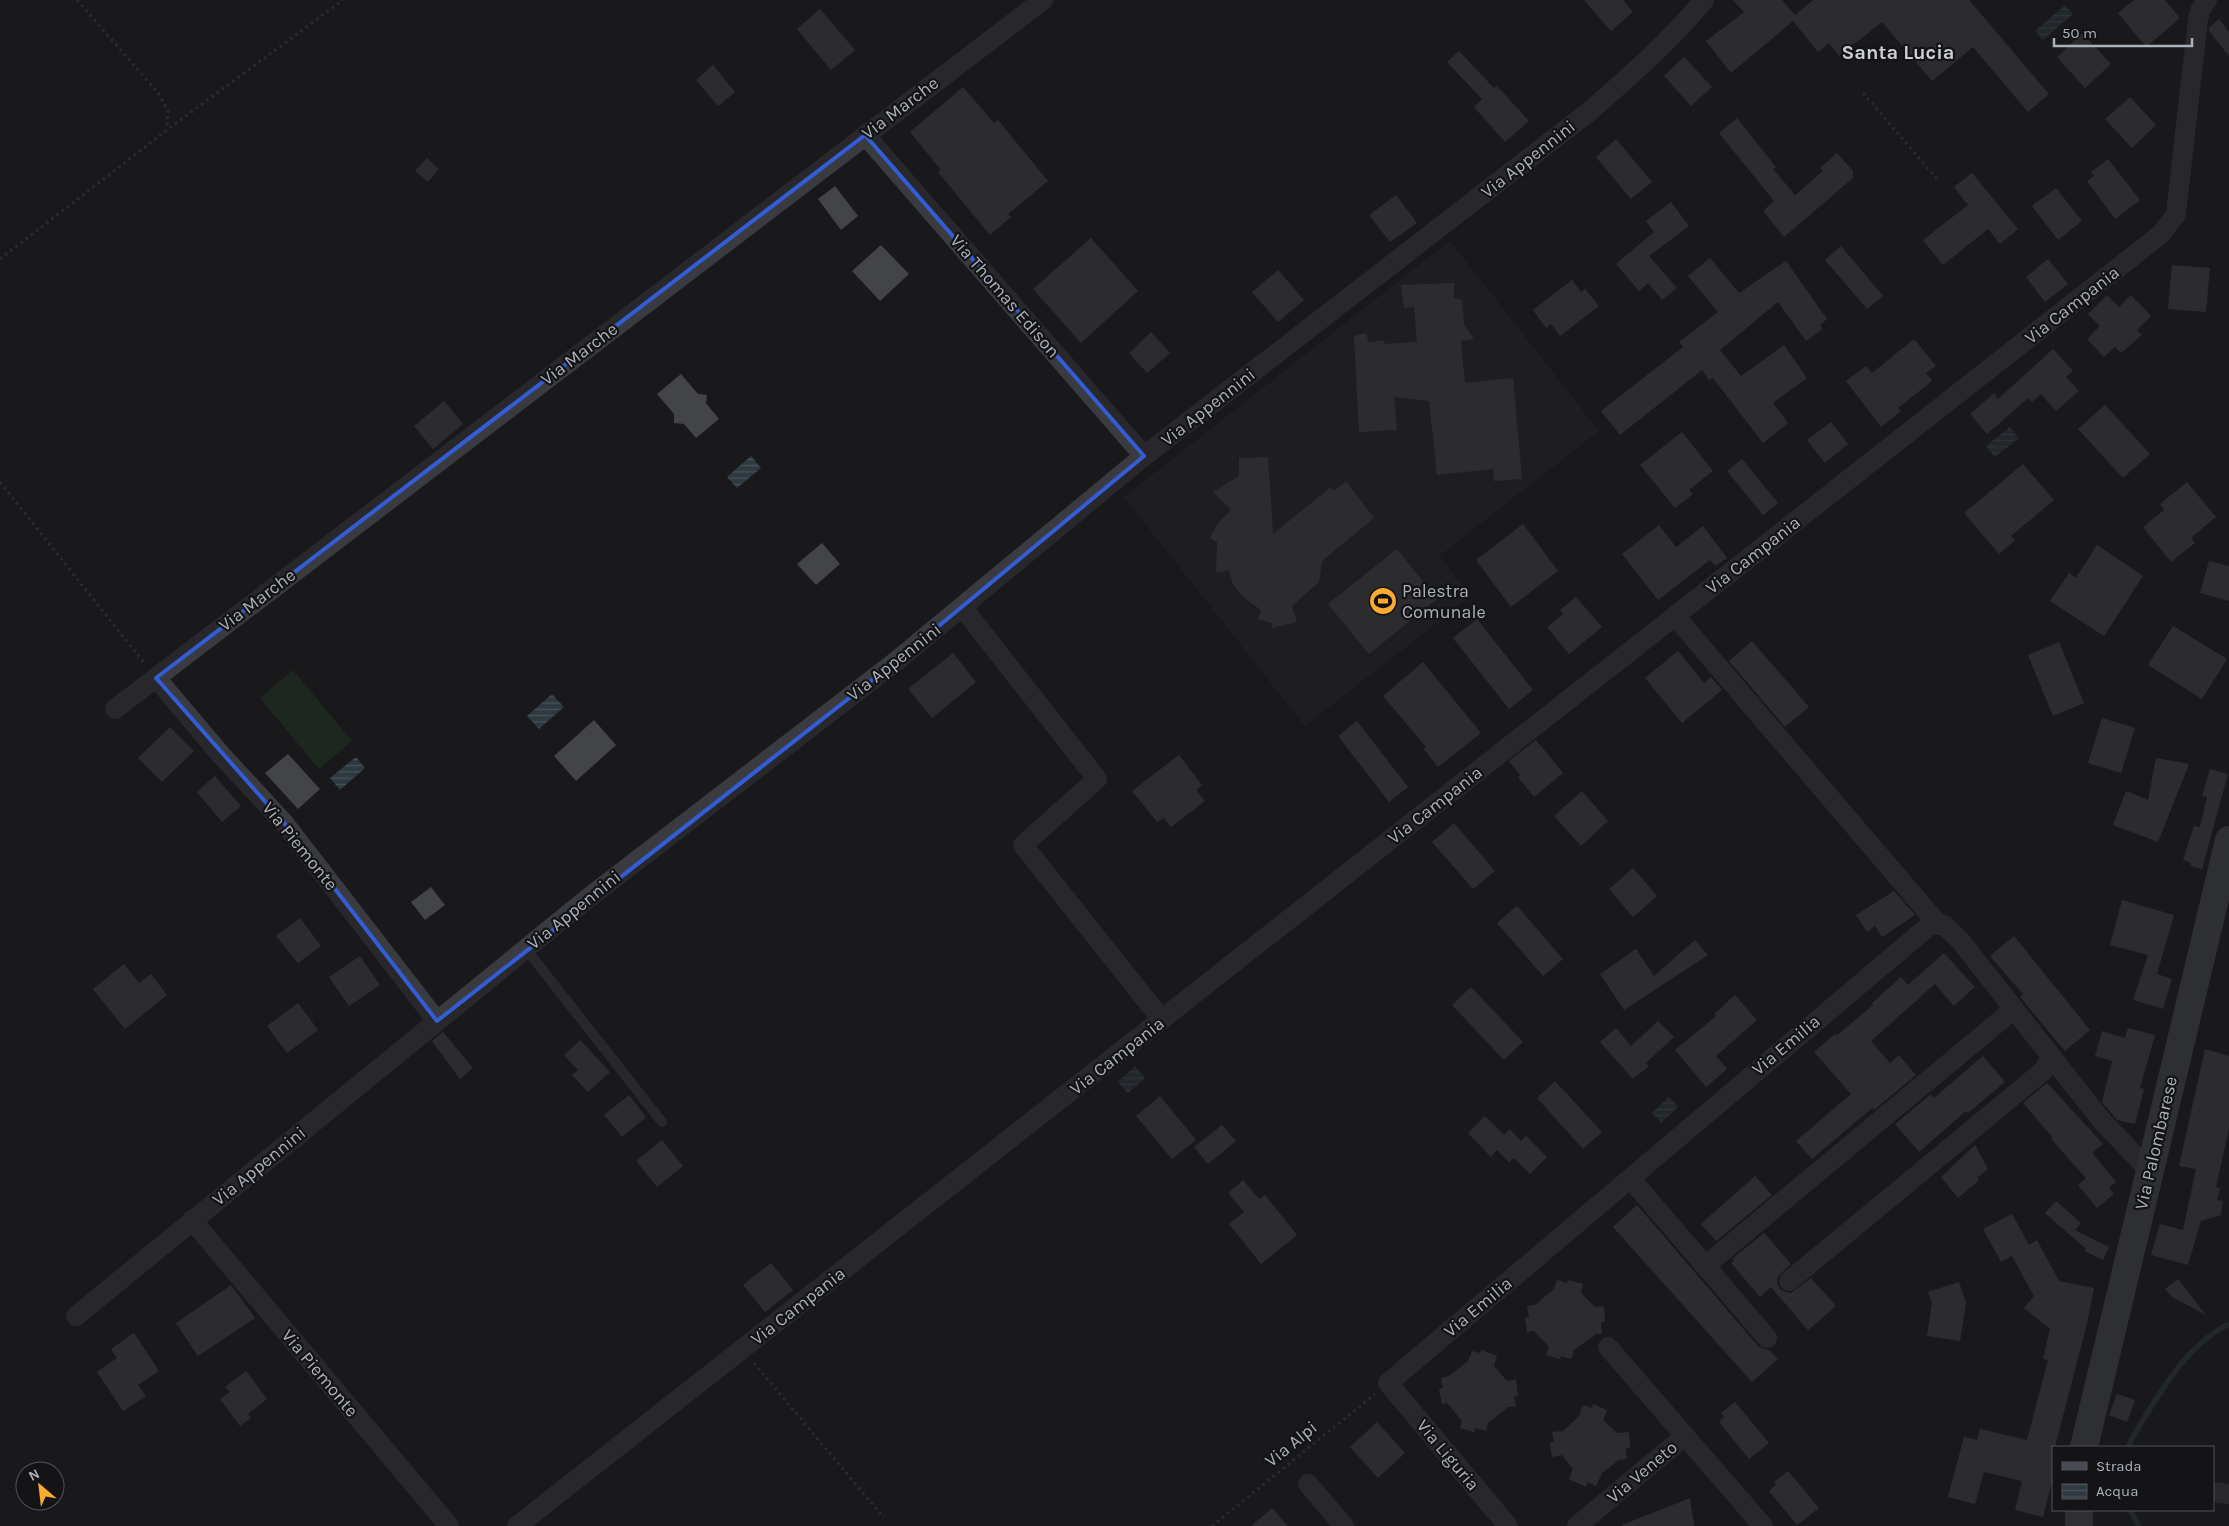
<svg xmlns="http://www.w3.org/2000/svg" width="2229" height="1526" viewBox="0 0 2229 1526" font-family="Karla,sans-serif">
<defs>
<pattern id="water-rules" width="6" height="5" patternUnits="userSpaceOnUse" patternTransform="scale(1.25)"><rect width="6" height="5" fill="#2e3940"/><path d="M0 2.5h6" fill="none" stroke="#4a535a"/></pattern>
</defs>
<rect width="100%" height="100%" fill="#19191b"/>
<path fill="#252528" d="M1450,241L1599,431L1439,556L1471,596L1305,726L1124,497Z"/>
<path fill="#1e271f" d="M293,670L352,741L319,769L260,698Z"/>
<path fill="url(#water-rules)" d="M2065,5L2073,14L2043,40L2035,31Z
M2010,427L2019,438L1995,457L1986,446Z
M751,456L761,468L737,488L727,477Z
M552,694L564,707L539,729L527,716Z
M356,757L365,768L340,790L330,778Z
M1135,1066L1145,1078L1128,1093L1118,1082Z
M1669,1097L1678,1107L1661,1123L1652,1113Z"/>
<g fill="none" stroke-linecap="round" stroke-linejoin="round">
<path stroke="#2e3940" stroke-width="5.5" d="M2128,1447C2135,1432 2144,1418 2153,1404C2174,1371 2194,1342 2229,1324
M2130,1510L2139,1526"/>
</g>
<path fill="#434448" d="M1584,0H1623L1633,12L1611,31Z
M1733,0H1782L1795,15L1813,0H1969L2049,94L2028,112L1973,47L1932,81L1882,22L1839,56L1829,43L1818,52L1793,21L1731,73L1706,41L1744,12Z
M2134,0H2165L2180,18L2146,47L2118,13Z
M820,9L855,50L831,70L797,29Z
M2219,19L2229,32V56L2209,31V28Z
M2082,33L2111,64L2085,88L2057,57Z
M1459,51L1494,88L1497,86L1529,121L1505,142L1474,107L1482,99L1447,62Z
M1684,57L1712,87L1691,106L1664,76Z
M713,65L735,92L718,106L696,80Z
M963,87L994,123L998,120L1048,181L1008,214L1011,217L990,235L938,172L941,170L910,132Z
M2130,97L2156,125L2132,148L2105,119Z
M1737,118L1776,167L1773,169L1795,195L1823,171L1820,168L1837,153L1853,171V178L1784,237L1763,211L1774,201L1719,133Z
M1616,139L1652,182L1631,199L1596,157Z
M427,158L439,169L428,182L415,171Z
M2108,159L2140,200L2115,219L2087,181L2094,176L2091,172Z
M1972,173L2018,229L2000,244L1988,229L1943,265L1923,240L1968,205L1954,187Z
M835,186L858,216L841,230L818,199Z
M2056,188L2082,221L2058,240L2032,206Z
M1396,195L1417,223L1390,242L1369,215Z
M1671,202L1689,226L1649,256L1677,288L1662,300L1648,283L1639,291L1616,264L1654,232L1646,221Z
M1091,238L1138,291L1081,343L1033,289Z
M881,245L909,274L880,301L852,271Z
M1841,246L1883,296L1867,309L1825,260Z
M1710,258L1739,293L1786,261L1827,319L1820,325L1823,329L1806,341L1778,302L1720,350L1741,376L1784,345L1807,378L1773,403L1788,423L1763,443L1713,378L1709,380L1702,370L1620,435L1601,411L1683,347L1679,342L1718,312L1688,276Z
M2048,259L2068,284L2045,302L2026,277Z
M2172,265L2210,268L2206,312L2168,309Z
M1278,270L1304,300L1278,322L1252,292Z
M1572,280L1581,292L1585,289L1599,306L1560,336L1551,324L1546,328L1533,310Z
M1454,283V298L1462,300L1464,325L1474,339L1461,341L1465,383L1513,378L1522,479L1494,481L1493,469L1437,475L1429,401L1394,397L1397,430L1359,432L1354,336L1366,333L1369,343L1383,340L1385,344L1417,342L1414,307L1404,308L1401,285Z
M2107,295L2119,307L2131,295L2151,316L2137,330L2142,335L2121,353L2115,347L2104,357L2087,339L2100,326L2088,314Z
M1151,332L1170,353L1147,373L1129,353Z
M1914,339L1936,366L1926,373L1932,381L1898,408L1901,411L1881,427L1846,381L1866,366L1872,373Z
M2053,349L2073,371L2066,377L2079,391L2056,411L2041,394L2032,402L2028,398L1987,434L1970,414L1994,393L1998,399Z
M681,374L698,394L707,395L706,403L719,419L696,438L684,424L674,423V414L657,394Z
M444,401L463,424L433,449L414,426Z
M2105,405L2150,454L2123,478L2078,429Z
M1831,422L1848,444L1825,463L1807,440Z
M1682,432L1713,471L1689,490L1693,494L1675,508L1640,465Z
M1268,457L1273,534L1331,487L1334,491L1346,481L1374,518L1322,561L1319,582L1292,606L1297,622L1272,628V623L1258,619L1261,610L1243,597L1233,584L1229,571L1216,572L1217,542L1210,538L1218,523L1231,510L1213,492L1239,476V458Z
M1742,459L1778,503L1763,515L1727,471Z
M2023,464L2054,500L2011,536L2015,540L1999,554L1964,513Z
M2187,482L2216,517L2191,538L2195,543L2171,562L2143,527L2164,510L2160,504Z
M1523,524L1558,571L1511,607L1476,560Z
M1659,525L1676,547L1703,526L1727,558L1715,566L1710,560L1658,600L1622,554Z
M822,543L840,564L816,585L797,564Z
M2097,545L2143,576L2104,636L2050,601L2069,573L2076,578Z
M1397,549L1437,599L1369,654L1328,604Z
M2209,561L2229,566V601L2200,593Z
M1576,597L1602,627L1569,654L1547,627L1563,614L1560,610Z
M1477,619L1533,690L1509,709L1453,638Z
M2173,626L2227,659L2202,699L2148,665Z
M1752,641L1809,707L1785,727L1729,661Z
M2059,642L2084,703L2053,716L2028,655Z
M1678,651L1704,683L1711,677L1722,690L1682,723L1645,678Z
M953,653L976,682L932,718L908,689Z
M1423,662L1481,733L1438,767L1423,748L1426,747L1383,696Z
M2102,718L2135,728L2121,773L2088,763Z
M594,720L616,745L576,781L554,756Z
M1357,721L1408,787L1389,802L1338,736Z
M170,727L194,751L162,782L138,758Z
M1536,740L1563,773L1534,797L1518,777L1520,775L1509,761Z
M288,754L320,789L298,809L265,773Z
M1179,755L1202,785L1196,790L1205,801L1171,827L1164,818L1157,822L1132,791Z
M2156,758L2189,764L2158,842L2113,825L2126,791L2148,800Z
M2210,769L2228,774L2202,869L2191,866V863L2183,860L2194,826L2200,827L2207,797L2202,796Z
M215,776L241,806L222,822L197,792Z
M1582,791L1608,821L1581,846L1554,816Z
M1454,823L1495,871L1473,889L1432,842Z
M1633,868L1657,896L1633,917L1609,889Z
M431,887L445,905L425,920L411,902Z
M1894,891L1915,915L1882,937L1875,926L1867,932L1856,915Z
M2122,900L2174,915L2157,974L2172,979L2163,1009L2133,1000L2148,955L2110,945Z
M1517,906L1563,959L1543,976L1497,923Z
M300,918L321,946L298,963L276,936Z
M2014,936L2090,1030L2065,1051L2020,997L2023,994L1990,956Z
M1695,940L1708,955L1624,1010L1600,974L1636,949L1654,976Z
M1944,953L1975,987L1954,1006L1935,984L1871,1041L1890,1063L1899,1055L1916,1075L1874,1110L1872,1108L1812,1159L1796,1141L1851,1094L1814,1052L1835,1034L1836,1036L1873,1005L1872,1003L1901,977L1908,985Z
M360,956L380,985L349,1006L329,977Z
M124,964L139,983L151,974L167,995L125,1029L93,989Z
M1471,987L1523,1042L1504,1060L1452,1005Z
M1735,995L1757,1020L1716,1056L1727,1069L1706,1087L1675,1050L1716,1016L1714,1014Z
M298,1003L318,1030L287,1053L267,1026Z
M1658,1021L1674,1037L1646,1063L1649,1066L1633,1079L1600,1042L1616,1028L1631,1046Z
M2128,1028L2155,1035L2140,1088L2144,1089L2135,1124L2117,1120L2102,1102L2112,1061L2095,1056L2102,1031L2125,1038Z
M443,1032L473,1068L460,1079L432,1041Z
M580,1040L610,1072L588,1092L572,1075L578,1070L564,1055Z
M2205,1049L2229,1056V1128L2216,1187L2220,1188L2217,1200L2223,1201L2221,1215L2201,1221L2188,1265L2151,1255L2160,1224L2183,1230L2196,1169L2179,1166Z
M1983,1056L2005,1082L1968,1113L1966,1111L1919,1152L1895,1124L1931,1094L1934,1098Z
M1555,1081L1602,1132L1583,1149L1537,1098Z
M2047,1083L2103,1144L2092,1153L2116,1182L2109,1188L2114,1194L2097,1208L2078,1185L2086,1178L2051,1139L2053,1138L2023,1103Z
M629,1095L646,1117L622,1137L604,1115Z
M1160,1096L1196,1140L1172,1159L1136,1116Z
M1485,1116L1504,1135L1510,1129L1521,1141L1526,1136L1547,1157L1530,1174L1514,1158L1509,1162L1497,1150L1491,1157L1468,1133Z
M1222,1125L1236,1141L1208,1164L1194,1147Z
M662,1140L683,1166L657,1187L636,1161Z
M1975,1145L1988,1169L1977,1178L1979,1180L1958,1198L1941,1177Z
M1755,1176L1772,1195L1716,1241L1701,1224Z
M1243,1180L1259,1199L1265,1195L1297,1235L1261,1264L1229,1224L1244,1212L1228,1193Z
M2056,1201L2081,1223L2075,1230L2109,1247L2103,1260L2085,1251L2086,1249L2045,1213Z
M1637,1205L1758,1346L1764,1349L1769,1350L1778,1359L1752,1382L1613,1227Z
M2012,1214L2029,1245L2037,1240L2059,1281L2094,1288L2087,1323L2055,1447H2053V1485H2051L2043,1517L2015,1510L2022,1481L1984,1472L1975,1504L1948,1497L1964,1437L1977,1440L1980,1429L2027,1440L2048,1360L2043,1359L2050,1329L2024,1308L2034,1296L2012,1256L2001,1262L1983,1229Z
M1764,1233L1791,1264L1778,1276L1777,1283L1780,1289L1785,1292L1791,1293L1811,1278L1836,1306L1808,1330L1771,1287L1760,1297L1731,1263L1734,1261L1732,1259Z
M771,1263L793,1290L765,1312L743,1285Z
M2178,1279L2206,1315L2172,1297L2165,1289Z
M1557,1280L1567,1283L1568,1280L1583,1284L1581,1293L1595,1307L1604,1306L1605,1322H1601L1602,1334H1596L1574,1350L1571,1359L1561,1356L1560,1359L1546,1355L1549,1347L1534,1331L1527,1332L1525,1317H1529L1527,1306L1535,1305L1554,1289Z
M1959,1282L1966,1303L1960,1341L1927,1336L1932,1303L1928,1292Z
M231,1285L255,1318L198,1356L176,1323Z
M134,1333L159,1371L138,1385L146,1396L123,1411L97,1372L117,1358L111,1349Z
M1482,1350L1497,1356L1494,1366L1507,1381L1516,1379L1518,1396L1514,1397L1516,1406L1508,1407L1488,1423L1486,1431L1475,1428L1474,1432L1460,1428L1462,1421L1447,1403L1442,1404L1439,1389L1443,1388L1441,1378L1449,1376L1468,1361L1472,1351L1480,1353Z
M246,1371L267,1399L248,1414L251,1418L240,1426L220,1399L230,1392L225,1387Z
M2117,1394L2135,1400L2127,1422L2109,1415Z
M1735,1402L1769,1443L1749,1459L1719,1422L1724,1417L1721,1413Z
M1593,1404L1607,1410L1603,1420L1617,1433L1629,1432L1630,1448H1626L1627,1459L1619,1460L1602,1473L1596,1486L1588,1482L1586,1487L1569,1479L1573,1469L1562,1455L1552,1457L1550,1443L1554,1442L1552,1432L1563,1431L1579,1416L1583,1405L1592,1408Z
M1377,1422L1405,1453L1378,1478L1350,1447Z
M1788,1471L1819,1508L1797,1525L1769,1491L1776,1485L1774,1482Z
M1690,1498L1694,1526H1622V1525Z
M1272,1508L1288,1526H1251Z"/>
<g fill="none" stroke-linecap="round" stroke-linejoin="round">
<path stroke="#3f4247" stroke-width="3" stroke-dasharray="2.5 4" stroke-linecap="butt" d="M77,0L159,94L168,111L167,129
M1863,93L1937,179
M0,259L167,130L343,0
M0,482L145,664
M754,1363L884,1518
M1212,1526L1375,1394"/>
<path stroke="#3a3b40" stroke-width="10" d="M526,949L662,1122"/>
<path stroke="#3a3b40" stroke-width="20" d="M865,135L1144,456
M963,608L1097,779L1023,845L1162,1020
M1675,616L1937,923
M156,678L222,756L284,823L437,1021
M115,709L1043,0
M1630,1178L1767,1338
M192,1220L449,1526
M1705,1266L2014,1009
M1789,1281L2043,1071L2052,1057
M76,1316L587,899L894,663L1144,456L1590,111C1630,76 1670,41 1704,0
M1608,1347L1685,1436
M1308,1484L1344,1526
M2213,1492L2229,1494
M517,1526L2161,234L2176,214L2198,19L2200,11L2207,0
M1508,1526L1388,1383L1930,925H1944L1959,939L2102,1121L2150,1171
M1577,1526L1685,1436L1763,1526"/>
<path stroke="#474a50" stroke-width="28" d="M2084,1447L2229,840
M2079,1526V1510"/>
</g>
<path d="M0 0H2229V1526H0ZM865,135L1144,456L894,663L437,1021L284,823L156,678Z" fill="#19191b" fill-opacity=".55" fill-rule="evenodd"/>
<path fill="none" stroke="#325dd4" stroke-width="4" stroke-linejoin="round" d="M865,135L1144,456L894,663L437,1021L284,823L156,678Z"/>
<defs>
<g id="stadium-disc" transform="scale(1.4375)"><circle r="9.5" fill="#fbab31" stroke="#141416"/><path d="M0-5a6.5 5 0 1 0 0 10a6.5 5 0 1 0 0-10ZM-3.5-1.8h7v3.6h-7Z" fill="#111"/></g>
</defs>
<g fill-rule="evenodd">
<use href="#stadium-disc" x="1383" y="601"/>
</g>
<g text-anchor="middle" stroke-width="4.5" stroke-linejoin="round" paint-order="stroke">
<g font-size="18" fill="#abb1bb" stroke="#141416">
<text transform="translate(900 108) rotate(-37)" y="6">Via Marche</text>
<text transform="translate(1528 159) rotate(-38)" y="6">Via Appennini</text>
<text transform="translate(1005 296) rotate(49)" y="6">Via Thomas Edison</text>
<text transform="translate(2072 305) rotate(-38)" y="6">Via Campania</text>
<text transform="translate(579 354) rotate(-37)" y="6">Via Marche</text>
<text transform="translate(1208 407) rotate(-38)" y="6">Via Appennini</text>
<text transform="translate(1753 555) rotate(-38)" y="6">Via Campania</text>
<text transform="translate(257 600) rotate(-37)" y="6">Via Marche</text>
<text transform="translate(894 662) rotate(-38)" y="6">Via Appennini</text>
<text transform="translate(1435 805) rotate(-38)" y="6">Via Campania</text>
<text transform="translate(300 846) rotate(51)" y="6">Via Piemonte</text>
<text transform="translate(574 910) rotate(-39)" y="6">Via Appennini</text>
<text transform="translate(1786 1045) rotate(-40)" y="6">Via Emilia</text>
<text transform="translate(1117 1056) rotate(-38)" y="6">Via Campania</text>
<text transform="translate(2156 1143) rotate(-77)" y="6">Via Palombarese</text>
<text transform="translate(259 1166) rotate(-39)" y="6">Via Appennini</text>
<text transform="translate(798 1306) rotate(-38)" y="6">Via Campania</text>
<text transform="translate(1478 1307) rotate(-40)" y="6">Via Emilia</text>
<text transform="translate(320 1373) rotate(50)" y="6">Via Piemonte</text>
<text transform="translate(1291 1444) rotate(-39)" y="6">Via Alpi</text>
<text transform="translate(1448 1455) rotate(50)" y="6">Via Liguria</text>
<text transform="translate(1642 1472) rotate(-40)" y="6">Via Veneto</text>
</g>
<g font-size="18" fill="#abb1bb" stroke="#141416" text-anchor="start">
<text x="1402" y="597">Palestra<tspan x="1402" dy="21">Comunale</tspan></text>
</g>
<g font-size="20" font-weight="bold" fill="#cccfd7" stroke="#141416">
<text x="1898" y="59">Santa Lucia</text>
</g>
</g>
<rect x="2052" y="1446" width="162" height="65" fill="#141416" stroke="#505358"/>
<rect x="2062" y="1462" width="25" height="8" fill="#474a50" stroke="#505358"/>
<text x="2096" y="1471" font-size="15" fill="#abb1bb">Strada</text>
<rect x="2062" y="1484" width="25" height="15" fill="url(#water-rules)" stroke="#505358"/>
<text x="2096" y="1496" font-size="15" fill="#abb1bb">Acqua</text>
<g transform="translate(40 1486) rotate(332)"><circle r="24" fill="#141416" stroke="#505358"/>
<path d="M0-4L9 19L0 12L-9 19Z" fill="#fbab31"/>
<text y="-8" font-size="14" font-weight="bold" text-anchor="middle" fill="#abb1bb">N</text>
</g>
<path d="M2054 38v8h138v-8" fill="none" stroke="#abb1bb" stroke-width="2.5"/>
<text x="2062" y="38" font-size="15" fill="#abb1bb" stroke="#141416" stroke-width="4" paint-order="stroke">50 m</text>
</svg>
